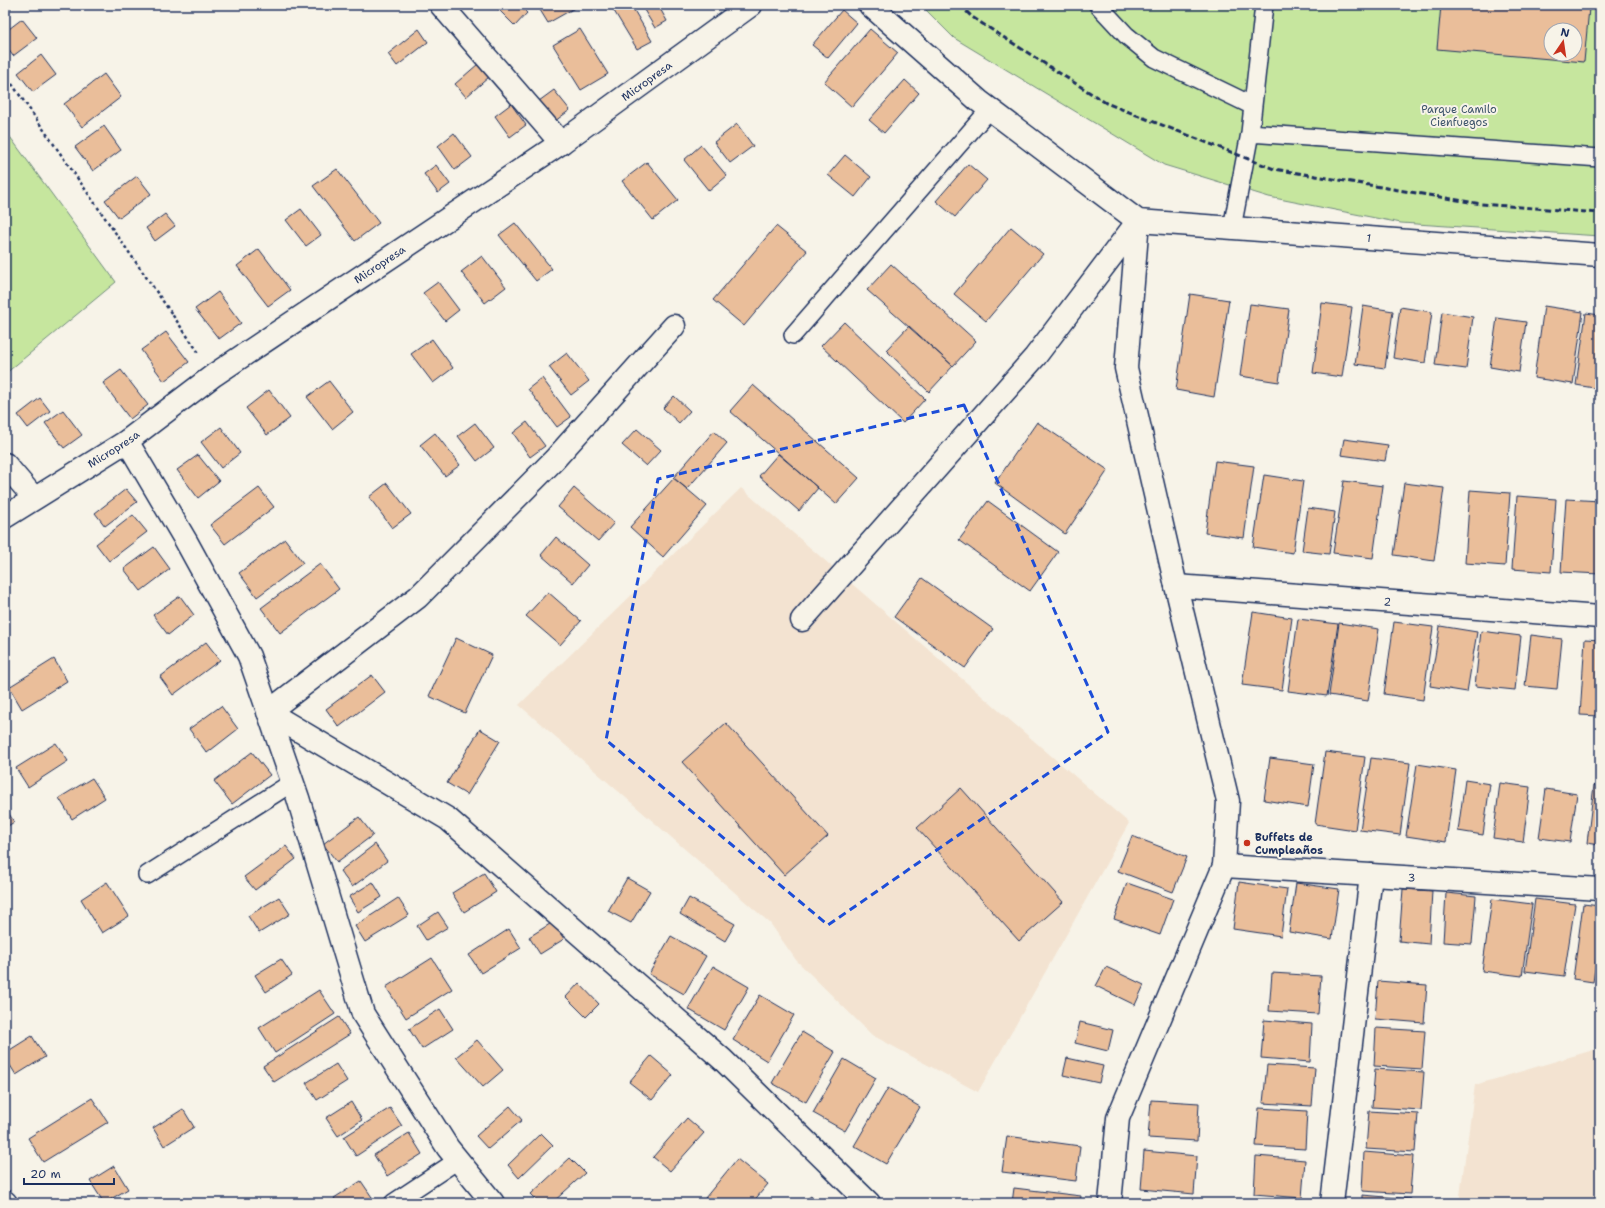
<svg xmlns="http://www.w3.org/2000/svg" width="1605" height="1208" viewBox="0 0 1605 1208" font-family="'Shantell Sans',sans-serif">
<rect width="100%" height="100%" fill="#f7f3e8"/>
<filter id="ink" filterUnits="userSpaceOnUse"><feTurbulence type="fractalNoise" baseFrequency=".025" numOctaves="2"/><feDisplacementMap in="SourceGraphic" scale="8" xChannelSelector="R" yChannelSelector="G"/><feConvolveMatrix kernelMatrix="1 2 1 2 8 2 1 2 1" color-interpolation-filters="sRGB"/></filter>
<g filter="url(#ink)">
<path fill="#f3e3d1" d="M741,488L1129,823L978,1092L872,1035L796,960L770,923L519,705Z
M1600,1048V1203H1459L1475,1085Z"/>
<path fill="#c6e69e" stroke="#708a7e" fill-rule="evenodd" d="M921,5H1600V236L1401,223L1269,197L1164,165L954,38ZM1551,30H1575V54H1551Z
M5,130L116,282L5,374Z"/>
<path fill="#eabe9a" stroke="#1b2f5e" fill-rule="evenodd" d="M5,5H8L11,9L5,14Z
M494,5H519L527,13L515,26Z
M537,5H580L548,23Z
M631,5L652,41L637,49L611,6Z
M641,5H658L667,21L655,28Z
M1441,5H1553L1589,8L1584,62L1437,49ZM1551,30H1575V54H1551Z
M842,10L857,23L828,58L812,45Z
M22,19L37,38L13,56L5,45V32Z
M419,29L428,42L397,66L388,54Z
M580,29L608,74L581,90L553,45Z
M870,29L898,53L852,107L824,82Z
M41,55L56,75L33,92L18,73Z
M478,64L489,77L466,97L455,84Z
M104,74L121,97L82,127L64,104Z
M905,80L919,93L884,133L869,120Z
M554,90L570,110L555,121L539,101Z
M511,104L526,125L510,137L495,116Z
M737,124L753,146L730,163L714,142Z
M104,126L121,150L93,171L75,147Z
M454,133L472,157L455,170L438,146Z
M701,145L727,176L709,191L684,160Z
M845,155L871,177L855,197L828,175Z
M647,162L678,200L653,220L622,181Z
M968,164L987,180L955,217L936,201Z
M436,165L450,184L438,193L424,174Z
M337,169L379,223L355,241L313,186Z
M137,176L151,194L119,218L105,200Z
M301,209L321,235L306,246L286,220Z
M165,214L175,226L155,241L146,228Z
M515,223L552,269L536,281L499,235Z
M776,226L807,251L744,326L713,300Z
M1011,227L1043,254L986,321L954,294Z
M259,249L290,290L268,306L237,266Z
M482,256L506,287L485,303L461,272Z
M891,264L976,341L953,366L867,290Z
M438,282L459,310L445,321L423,293Z
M218,292L241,323L219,339L195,309Z
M1190,294L1229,300L1214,397L1176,390Z
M1322,303L1352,307L1342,377L1313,373Z
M1250,304L1289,309L1279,382L1240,376Z
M1363,306L1393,311L1385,368L1355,364Z
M1544,306L1583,312L1573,384L1534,378Z
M1400,307L1432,312L1425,363L1393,358Z
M1442,312L1473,317L1466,369L1435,365Z
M1586,313L1600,315V389L1576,385Z
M1497,318L1526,322L1519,372L1490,367Z
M844,322L925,399L903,423L821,346Z
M909,326L953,366L929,392L886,350Z
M166,332L189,362L164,381L141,350Z
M432,339L453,368L433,383L411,354Z
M567,353L589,381L571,395L549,367Z
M121,370L148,405L130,419L103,383Z
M542,378L571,417L557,427L528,389Z
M329,381L353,412L332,429L307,397Z
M753,385L859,478L836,504L730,411Z
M269,390L290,418L267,435L246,408Z
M674,396L690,411L679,423L663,408Z
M40,398L50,411L28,428L18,415Z
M63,410L82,435L64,448L45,423Z
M527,422L545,446L530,457L513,433Z
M1037,422L1108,470L1065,534L995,483Z
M475,423L494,448L477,461L458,436Z
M221,427L240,453L221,468L201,442Z
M637,429L661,450L646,466L622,445Z
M714,431L727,443L687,489L673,478Z
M435,433L460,465L445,476L420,445Z
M1344,439L1388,445L1385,461L1341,455Z
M778,454L818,488L799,511L759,476Z
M198,455L219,481L198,498L177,470Z
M1215,461L1254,466L1244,538L1205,533Z
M1264,475L1303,481L1293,553L1253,547Z
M674,478L707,506L663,557L630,527Z
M1344,481L1383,486L1373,558L1333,553Z
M387,483L411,514L392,528L369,497Z
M1404,483L1444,488L1434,561L1394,555Z
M259,488L274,507L225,544L210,525Z
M574,488L614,523L598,541L558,507Z
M126,489L137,502L105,526L95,513Z
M1470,490L1510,493L1505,566L1465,563Z
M1517,496L1556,499L1551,572L1512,569Z
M1566,499L1600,501V574L1561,572Z
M988,501L1058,552L1030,591L959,540Z
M1308,508L1335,512L1329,554L1302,551Z
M133,515L147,532L109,561L96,544Z
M556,537L588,565L573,583L541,555Z
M285,539L303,563L257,597L239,573Z
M154,547L170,569L141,591L124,569Z
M320,564L339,589L280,633L261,608Z
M922,578L993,629L965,668L894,617Z
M548,592L581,621L560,645L526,616Z
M180,596L194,615L168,635L153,615Z
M1253,612L1292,618L1282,690L1242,685Z
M1298,619L1338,624L1327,696L1288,691Z
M1394,622L1433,627L1423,700L1384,694Z
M1339,623L1379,629L1368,701L1329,695Z
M1440,626L1477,632L1467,692L1430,686Z
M1481,631L1521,636L1515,690L1475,686Z
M1531,635L1562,639L1557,689L1525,686Z
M456,638L492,655L465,713L429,696Z
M1585,639L1600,640V716L1580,715Z
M206,642L220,660L173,695L160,677Z
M54,659L67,681L22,709L9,687Z
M372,675L385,692L339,727L326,709Z
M221,706L238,729L207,753L189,729Z
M726,723L828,836L784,875L682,762Z
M480,729L500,741L467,795L447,783Z
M56,743L68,761L28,787L16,768Z
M252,752L270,775L232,804L214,781Z
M1325,752L1365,757L1355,830L1315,824Z
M1270,758L1314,764L1308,807L1264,800Z
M1371,758L1410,763L1400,835L1360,830Z
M1417,764L1456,770L1446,842L1406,836Z
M92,778L105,798L72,819L59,798Z
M1465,780L1490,784L1483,835L1458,831Z
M1500,783L1530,787L1523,842L1493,838Z
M1594,785L1600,786V845L1587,843Z
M961,788L1063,902L1019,941L917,828Z
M1546,789L1577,794L1570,842L1539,838Z
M5,807L14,822L5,828Z
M359,817L373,835L337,862L323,844Z
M1132,836L1187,857L1173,892L1118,871Z
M375,844L387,861L352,887L340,871Z
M286,846L296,859L255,890L244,877Z
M484,873L496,892L464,912L452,893Z
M627,878L650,891L631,923L608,911Z
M107,882L129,916L102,933L81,899Z
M373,882L382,897L358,912L349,897Z
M1239,882L1287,889L1281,936L1233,929Z
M1127,883L1173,899L1160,935L1114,919Z
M1296,883L1339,889L1332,939L1289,932Z
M1403,889L1432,891L1429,944L1399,941Z
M1446,893L1476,896L1472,944L1443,942Z
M279,897L290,914L259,933L248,916Z
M398,898L409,915L365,942L355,926Z
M689,898L735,924L725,941L680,914Z
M1492,899L1532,904L1522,976L1482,971Z
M1535,899L1575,904L1564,976L1525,971Z
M1583,904L1600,906V934L1593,982L1573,979Z
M438,912L448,927L426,940L417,926Z
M553,922L564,939L540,954L529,937Z
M509,929L521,948L481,973L469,955Z
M671,936L706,956L684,994L649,974Z
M432,958L452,989L406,1018L386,987Z
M281,959L292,975L266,992L255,975Z
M713,966L749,987L724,1030L688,1009Z
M1106,967L1144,985L1135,1005L1096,986Z
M1272,973L1321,976L1318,1014L1269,1011Z
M1378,981L1427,985L1424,1023L1375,1019Z
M579,983L599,1004L586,1017L566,997Z
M319,990L335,1014L275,1053L259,1028Z
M760,995L794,1015L767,1061L733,1040Z
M440,1009L453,1029L422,1049L409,1029Z
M339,1017L350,1034L274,1082L263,1066Z
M1264,1020L1312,1024L1310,1062L1261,1058Z
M1080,1022L1113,1030L1108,1051L1075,1043Z
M1376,1028L1425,1031L1422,1069L1374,1066Z
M802,1032L835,1052L806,1102L772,1083Z
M32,1036L45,1057L16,1075L5,1057V1053Z
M477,1040L503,1070L483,1087L456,1057Z
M651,1056L673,1075L652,1100L629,1082Z
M1067,1058L1103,1066L1099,1083L1063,1075Z
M844,1059L876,1078L845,1131L813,1113Z
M336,1064L347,1081L317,1100L306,1083Z
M1267,1065L1315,1068L1312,1106L1263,1103Z
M1375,1069L1424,1072L1421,1110L1372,1107Z
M888,1088L920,1107L886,1164L854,1146Z
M92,1098L108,1122L43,1162L28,1138Z
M1151,1100L1199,1103L1197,1141L1148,1138Z
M351,1102L362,1120L338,1136L326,1118Z
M510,1106L522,1120L488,1149L476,1136Z
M390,1108L402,1126L356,1156L344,1137Z
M1259,1108L1307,1111L1305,1149L1256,1146Z
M183,1109L194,1127L164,1146L153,1128Z
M1369,1111L1418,1114L1415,1152L1366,1149Z
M687,1118L704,1133L670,1171L653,1157Z
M409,1133L422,1154L387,1176L374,1155Z
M541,1133L553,1145L519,1178L508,1165Z
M1007,1136L1080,1146L1076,1181L1002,1172Z
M1144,1151L1197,1156L1194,1194L1141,1189Z
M1364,1152L1413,1156L1410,1194L1362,1191Z
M1256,1156L1305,1160L1302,1198L1254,1194Z
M570,1158L585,1173L552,1203H540L531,1194Z
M737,1159L768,1184L752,1203H710L705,1198Z
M114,1166L128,1189L104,1203L90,1181Z
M361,1181L376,1203H337L334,1198Z
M1014,1188L1081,1196L1080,1203H1012Z
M1362,1195L1411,1199L1410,1203H1362Z
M811,1196L816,1203H801Z
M1251,1200L1286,1203H1251Z"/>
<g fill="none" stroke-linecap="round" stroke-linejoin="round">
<g stroke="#1b2f5e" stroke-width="20">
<path id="lane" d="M1098,5L1126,35L1154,58L1253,106
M1264,5L1250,133L1600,158
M1232,228L1250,133
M793,335L990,109
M147,875L293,782
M393,1203L458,1160"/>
</g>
<g stroke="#1b2f5e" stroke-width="25">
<g id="street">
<path d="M441,5L561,143"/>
<path d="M674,326L554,460L418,597L268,712L448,819L723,1060L869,1203"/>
<path d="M127,441L186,541L249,656L298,798L363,1014L448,1148L493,1203"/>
<path d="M5,464L34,498"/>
<path id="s1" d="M1176,586L1600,617"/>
<path d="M802,620L1035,357L1138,221"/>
<path id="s2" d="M1224,866L1600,889"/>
<path d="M5,1202L6,1203"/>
<path d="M1110,1203L1118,1118L1224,866L1228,801L1176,586L1126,368L1138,221"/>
<path d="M1332,1203L1371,875"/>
</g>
</g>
<g stroke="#1b2f5e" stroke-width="25">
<g id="secondary">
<path id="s3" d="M870,5L979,101L1138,221L1600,255"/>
<path id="s4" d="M5,517L127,441L214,375L561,143L751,5"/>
</g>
</g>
<path stroke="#1b2f5e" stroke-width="2.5" stroke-dasharray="3 3" stroke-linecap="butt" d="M5,74L199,353"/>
<use href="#lane" stroke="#f7f3e8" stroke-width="17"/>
<use href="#street" stroke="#f7f3e8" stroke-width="22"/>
<use href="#secondary" stroke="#f7f3e8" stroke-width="22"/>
<path stroke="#1b2f5e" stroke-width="3" stroke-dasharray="6 3" stroke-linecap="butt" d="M960,5L972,17L1106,103L1274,169L1481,204L1600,213"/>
</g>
</g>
<path fill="none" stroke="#1d4ed8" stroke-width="3" stroke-dasharray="8 5" stroke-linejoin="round" d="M964,405L1108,732L828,925L606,740L658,479Z"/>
<circle fill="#c8321e" stroke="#f7f3e8" stroke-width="1.5" cx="1247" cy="843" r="4"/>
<g text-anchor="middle" stroke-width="4" stroke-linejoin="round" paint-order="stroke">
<g font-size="11" fill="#1b2f5e" stroke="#f7f3e8">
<text dy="4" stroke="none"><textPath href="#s4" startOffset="776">Micropresa</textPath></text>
<text dy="4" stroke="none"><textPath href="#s3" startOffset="576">1</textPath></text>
<text dy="4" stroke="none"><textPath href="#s4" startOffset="452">Micropresa</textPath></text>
<text dy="4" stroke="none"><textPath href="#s4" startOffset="128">Micropresa</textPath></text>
<text dy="4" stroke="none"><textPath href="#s1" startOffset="212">2</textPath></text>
<text dy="4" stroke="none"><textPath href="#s2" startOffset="188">3</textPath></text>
</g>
<g font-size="11" fill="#3d546b" stroke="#f7f3e8">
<text x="1459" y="113">Parque Camilo<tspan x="1459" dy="13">Cienfuegos</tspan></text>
</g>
<g font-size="11" font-weight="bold" fill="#1b2f5e" stroke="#f7f3e8" text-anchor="start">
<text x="1255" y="841">Buffets de<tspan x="1255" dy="13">Cumpleaños</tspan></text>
</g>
</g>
<rect width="1605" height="1208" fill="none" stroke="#f7f3e8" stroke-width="20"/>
<rect x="10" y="10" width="1585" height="1188" fill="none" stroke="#1b2f5e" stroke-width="1.5" filter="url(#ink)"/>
<g transform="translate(1563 42) rotate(13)"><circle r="19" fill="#f7f3e8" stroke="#9fa5b1"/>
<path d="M0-3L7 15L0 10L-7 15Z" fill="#c8321e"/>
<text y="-6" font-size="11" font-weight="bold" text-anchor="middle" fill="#1b2f5e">N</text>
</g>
<path d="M24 1178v6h90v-6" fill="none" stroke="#1b2f5e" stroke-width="2"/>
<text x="30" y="1178" font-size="12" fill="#1b2f5e" stroke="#f7f3e8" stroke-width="3" paint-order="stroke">20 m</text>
</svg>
